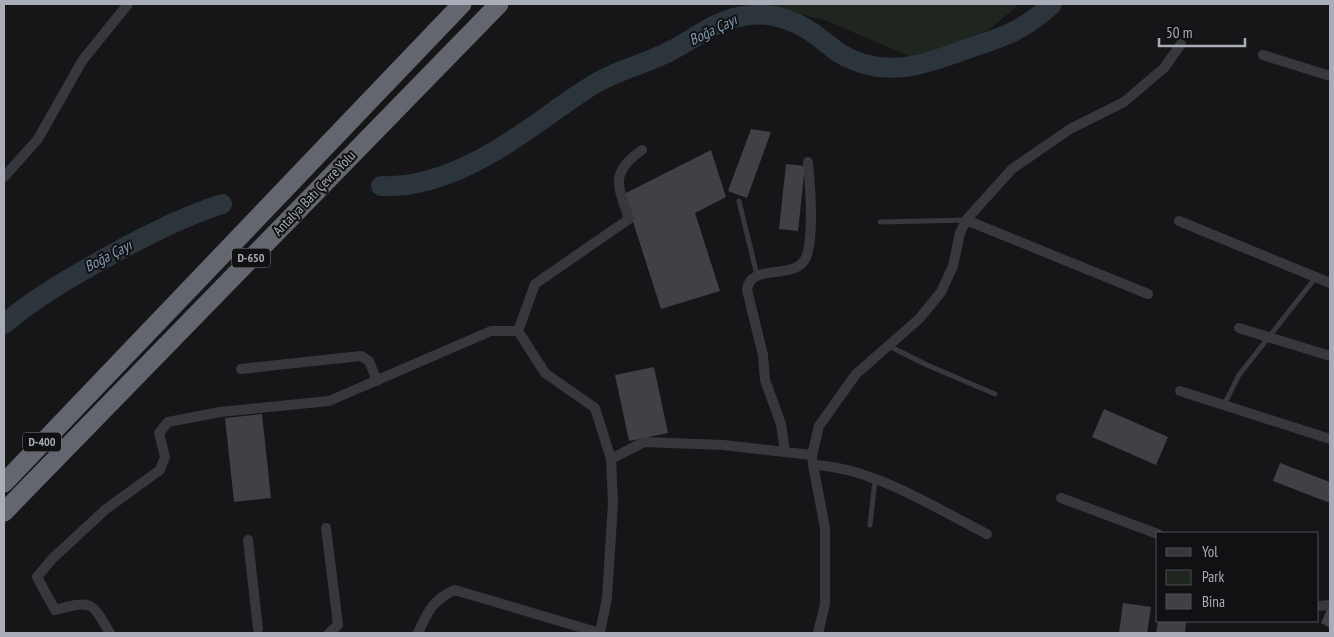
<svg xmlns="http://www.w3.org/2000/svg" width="1334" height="637" viewBox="0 0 1334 637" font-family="'PT Sans Narrow',sans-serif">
<rect width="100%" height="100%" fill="#161618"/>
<path fill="#1e261f" d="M762,4H1020L992,27L928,64L824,20Z"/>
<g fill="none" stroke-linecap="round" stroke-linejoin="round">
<path stroke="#2c353c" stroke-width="20" d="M381,186C444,189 507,146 557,109C571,100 583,90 598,82C622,68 650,63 674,49C695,38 714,22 738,17C764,10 791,18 813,33C827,43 837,54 853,60C893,77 929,63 967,49C1002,37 1024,31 1052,4
M4,324C42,292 84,270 127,246C158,230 188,215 222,204"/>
</g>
<path fill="#404145" d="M751,129L771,132L747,198L728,191Z
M711,150L726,197L695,213L720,291L661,309L624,194Z
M786,164L805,166L798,231L779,229Z
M654,367L668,433L629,441L615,375Z
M1104,409L1168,437L1156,465L1092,437Z
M262,414L271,498L234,502L225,418Z
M1280,463L1330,482V503L1273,481Z
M1123,603L1151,607L1147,633H1119Z
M1328,607L1330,608V628L1321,623Z
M1158,621H1186L1185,633H1156Z"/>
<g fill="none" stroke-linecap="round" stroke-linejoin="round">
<path stroke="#37383d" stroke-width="5" d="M739,201L757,275
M880,222L966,220
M889,346L927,365L995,394
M1224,405L1239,375L1316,277
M870,525L875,480"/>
<path stroke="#37383d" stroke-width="10" d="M1263,55L1330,76
M4,177L38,139L82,61L128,4
M966,220L1148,294
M1179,221L1330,283
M1239,328L1330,356
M518,331L535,284L629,219C618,186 609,173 642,150
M241,369L361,356L369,361L377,381
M1180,391L1330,439
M785,452L781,424L765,380L763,355L747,290C750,263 790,280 804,261C815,245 810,183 808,162
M611,459L644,442L723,445L812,455
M813,465C872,467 935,508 987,534
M1061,498L1158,534
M326,528L338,625L329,633
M248,540L258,629
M1318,606L1330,605
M110,633C91,601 92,600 55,610L37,577L52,559L106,509L160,470L165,457L159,433L168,422L220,412L329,401L491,331H518L545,373L595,408L611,459L613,503L607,598L600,633
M418,633C427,613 433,599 455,590L600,633
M818,633L825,604V528L813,465L812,455L819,426L856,374L919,319L941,292L953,266L960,233L966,220L1012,169L1070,129L1124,102L1164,68L1181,44"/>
<path stroke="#63666e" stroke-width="19" d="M4,483L462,4
M4,512L499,4"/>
</g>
<g text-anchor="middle" stroke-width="4" stroke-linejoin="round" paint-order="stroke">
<g fill="#111113" stroke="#7b7e86" stroke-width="1">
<rect x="232" y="248.5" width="38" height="19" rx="4"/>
<rect x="23" y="432.5" width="38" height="19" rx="4"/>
</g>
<g font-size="12" font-weight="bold" fill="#a8adb8">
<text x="251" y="262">D-650</text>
<text x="42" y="446">D-400</text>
</g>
<g font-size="14" fill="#a8adb8" stroke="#111113">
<text transform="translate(314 193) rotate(-46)" y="5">Antalya Batı Çevre Yolu</text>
</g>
<g font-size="15" font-style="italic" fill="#7f9bb3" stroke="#111113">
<text transform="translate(713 30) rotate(-26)" y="5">Boğa Çayı</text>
<text transform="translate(108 256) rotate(-28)" y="5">Boğa Çayı</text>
</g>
</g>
<rect width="1334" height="637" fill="none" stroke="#a8adb8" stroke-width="10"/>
<rect x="1156" y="532" width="162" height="90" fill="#111113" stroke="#4d4f55"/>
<rect x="1166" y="548" width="25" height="8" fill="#37383d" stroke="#4d4f55"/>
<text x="1202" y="557" font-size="15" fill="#a8adb8">Yol</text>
<rect x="1166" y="570" width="25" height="15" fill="#1e261f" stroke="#4d4f55"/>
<text x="1202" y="582" font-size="15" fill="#a8adb8">Park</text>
<rect x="1166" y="594" width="25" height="15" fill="#404145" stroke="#4d4f55"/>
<text x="1202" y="607" font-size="15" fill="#a8adb8">Bina</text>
<path d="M1159 38v8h86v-8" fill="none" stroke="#a8adb8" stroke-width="2.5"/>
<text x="1166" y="38" font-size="15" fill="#a8adb8" stroke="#111113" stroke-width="4" paint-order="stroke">50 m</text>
</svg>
